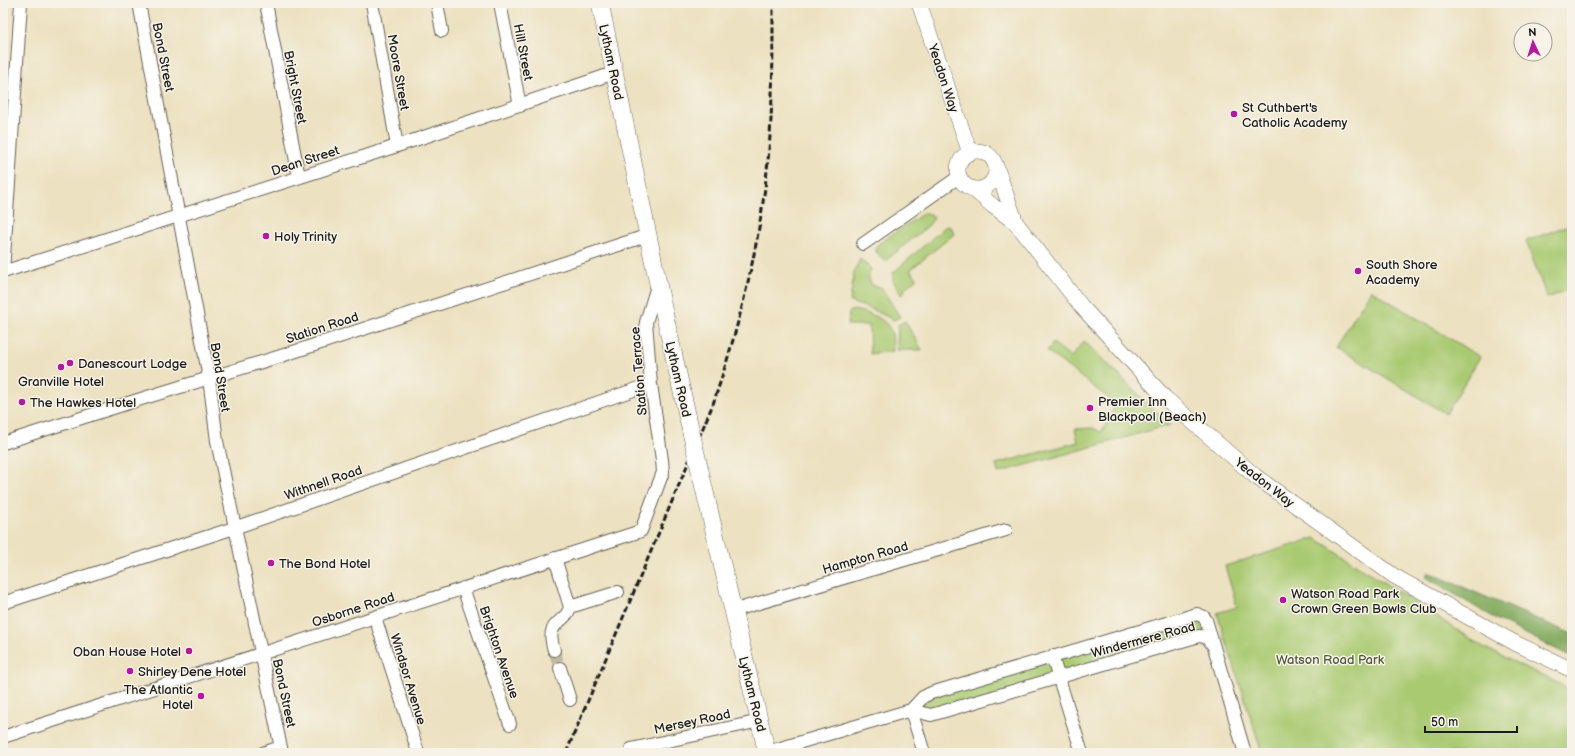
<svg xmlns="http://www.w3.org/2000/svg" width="1575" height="756" viewBox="0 0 1575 756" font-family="'Balsamiq Sans',sans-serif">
<rect width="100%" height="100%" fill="#f7f3e8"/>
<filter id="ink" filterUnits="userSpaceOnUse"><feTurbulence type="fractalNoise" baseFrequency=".025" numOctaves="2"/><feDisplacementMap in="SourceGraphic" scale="8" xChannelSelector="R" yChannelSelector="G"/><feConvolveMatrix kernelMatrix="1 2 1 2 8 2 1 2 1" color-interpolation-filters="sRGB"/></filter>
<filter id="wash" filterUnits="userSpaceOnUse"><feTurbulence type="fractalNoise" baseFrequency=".012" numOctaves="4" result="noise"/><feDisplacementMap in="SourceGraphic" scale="16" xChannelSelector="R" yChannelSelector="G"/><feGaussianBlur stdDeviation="0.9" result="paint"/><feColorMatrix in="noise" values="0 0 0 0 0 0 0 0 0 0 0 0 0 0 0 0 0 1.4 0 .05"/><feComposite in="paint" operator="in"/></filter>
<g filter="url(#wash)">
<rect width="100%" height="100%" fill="#ece1c0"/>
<path fill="#aaca72" stroke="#637347" d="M924,213L931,214L934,218L928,226L885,261L876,252L877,245Z
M1572,224V288L1547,298L1526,241Z
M946,226L950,227L954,232L953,235L910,270L917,278L904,289L905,292L901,295L893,280V273Z
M860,259L871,269C867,275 869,281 873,286L881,287L900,317L894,320L874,310L850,302L854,272Z
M1371,290L1480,357L1446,414L1336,347Z
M854,310C868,313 889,318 892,335C893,340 893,345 893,351L870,354L869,325H848L849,312Z
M905,321L922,350H897L898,325Z
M1084,341L1170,425L998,473L996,464L1078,442L1075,429L1093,428L1101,432L1113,415L1111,414L1116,404L1047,351L1053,343L1071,357Z
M1315,538L1485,648L1572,690V753H1262L1217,613L1237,607L1225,566Z
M1201,616L1206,637L938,713L911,710L920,700Z"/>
<path fill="#87ae64" stroke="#526540" d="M1428,572L1572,634V657L1494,618L1426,577Z"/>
</g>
<g filter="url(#ink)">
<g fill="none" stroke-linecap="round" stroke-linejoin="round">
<path stroke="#c2ba9f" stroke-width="12" stroke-dasharray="12 6" stroke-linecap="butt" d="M554,650L560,668"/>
<g stroke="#656155" stroke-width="14">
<path id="minor" d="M21,3L3,272L397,146L614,73
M139,3L209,378L217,441L282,753
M266,3L299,177
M372,3L397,146
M437,3L442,31
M500,3L520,106
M863,244L960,176
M3,443L141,399L281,356L649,235
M463,588L510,724
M3,603L234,528L651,384
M570,607L618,592
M732,611L1006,530
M375,617L417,749
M554,650C544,619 566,625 570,607L555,558
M1052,656L1082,753
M560,668L570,700
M911,710L923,697L931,693L1197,614L1204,617L1206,620L1245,753
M911,710L924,753
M3,737L641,531L663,472L662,460L651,384L646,322L657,286
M631,749L760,721
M767,752L911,710L931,715L938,713L1199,636L1206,637L1213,645
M263,753L281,747"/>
</g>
<g stroke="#656155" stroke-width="16">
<path id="tertiary" d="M919,3L970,153
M958 170a19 19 0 1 1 38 0a19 19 0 1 1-38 0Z
M996,166L1016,223
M972,188L993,206L1016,223L1082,307L1165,398L1255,476L1394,576L1515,643L1572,670"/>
</g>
<g stroke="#656155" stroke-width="18">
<path id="secondary" d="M600,3L662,303L691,432
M707,501L767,753"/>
</g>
<use href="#minor" stroke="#fff" stroke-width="12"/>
<use href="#tertiary" stroke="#fff" stroke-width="15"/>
<use href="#secondary" stroke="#fff" stroke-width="17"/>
<path stroke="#1c1c1c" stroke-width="3" stroke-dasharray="6 3" stroke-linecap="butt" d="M566,753L713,404C741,321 762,236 769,149C773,100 773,52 773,3"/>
<g stroke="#656155" stroke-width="18" stroke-linecap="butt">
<path id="secondary-bridge" d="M691,432L707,501"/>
</g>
<use href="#secondary-bridge" stroke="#fff" stroke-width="17"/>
</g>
</g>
<g fill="#b5179e" stroke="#f7f3e8" stroke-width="1.5">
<circle cx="1234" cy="114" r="4"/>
<circle cx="266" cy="236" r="4"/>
<circle cx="1358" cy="271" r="4"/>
<circle cx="70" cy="363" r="4"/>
<circle cx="61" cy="367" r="4"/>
<circle cx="22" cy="402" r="4"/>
<circle cx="1090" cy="408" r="4"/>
<circle cx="271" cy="563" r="4"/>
<circle cx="1283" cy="600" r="4"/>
<circle cx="189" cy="651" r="4"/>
<circle cx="130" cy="671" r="4"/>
<circle cx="201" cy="696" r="4"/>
</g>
<g text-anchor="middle" stroke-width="3" stroke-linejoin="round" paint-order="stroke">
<g font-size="13" fill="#1c1c1c" stroke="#f7f3e8">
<text transform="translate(524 52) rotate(79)" y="5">Hill Street</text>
<text transform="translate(164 57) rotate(79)" y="5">Bond Street</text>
<text transform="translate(612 62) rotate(78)" y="5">Lytham Road</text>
<text transform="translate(399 72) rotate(80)" y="5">Moore Street</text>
<text transform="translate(944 78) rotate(72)" y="5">Yeadon Way</text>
<text transform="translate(296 87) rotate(79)" y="5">Bright Street</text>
<text transform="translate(305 160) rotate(-18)" y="5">Dean Street</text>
<text transform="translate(322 327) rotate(-18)" y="5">Station Road</text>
<text transform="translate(638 371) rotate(-95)" y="5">Station Terrace</text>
<text transform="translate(221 377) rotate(81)" y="5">Bond Street</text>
<text transform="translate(679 379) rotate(77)" y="5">Lytham Road</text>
<text transform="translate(323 482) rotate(-19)" y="5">Withnell Road</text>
<text transform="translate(1265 482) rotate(38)" y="5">Yeadon Way</text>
<text transform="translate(865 557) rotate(-16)" y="5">Hampton Road</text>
<text transform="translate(353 609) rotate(-18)" y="5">Osborne Road</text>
<text transform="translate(1143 639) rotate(-15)" y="5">Windermere Road</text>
<text transform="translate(500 652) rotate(71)" y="5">Brighton Avenue</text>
<text transform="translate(409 679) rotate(73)" y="5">Windsor Avenue</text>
<text transform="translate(285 693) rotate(78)" y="5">Bond Street</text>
<text transform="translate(753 694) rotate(76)" y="5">Lytham Road</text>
<text transform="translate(692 721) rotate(-12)" y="5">Mersey Road</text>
</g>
<g font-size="13" fill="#1c1c1c" stroke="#f7f3e8" text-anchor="start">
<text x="1242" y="112">St Cuthbert's<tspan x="1242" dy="15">Catholic Academy</tspan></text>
<text x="274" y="241">Holy Trinity</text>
<text x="1366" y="269">South Shore<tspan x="1366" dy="15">Academy</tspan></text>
<text x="78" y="368">Danescourt Lodge</text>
<text x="61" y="386" text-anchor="middle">Granville Hotel</text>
<text x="1098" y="406">Premier Inn<tspan x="1098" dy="15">Blackpool (Beach)</tspan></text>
<text x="30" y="407">The Hawkes Hotel</text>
<text x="279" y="568">The Bond Hotel</text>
<text x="1291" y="598">Watson Road Park<tspan x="1291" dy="15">Crown Green Bowls Club</tspan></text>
<text x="181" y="656" text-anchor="end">Oban House Hotel</text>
<text x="138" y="676">Shirley Dene Hotel</text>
<text x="193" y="694" text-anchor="end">The Atlantic<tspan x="193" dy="15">Hotel</tspan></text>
</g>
<g font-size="13" fill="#4e593a" stroke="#f7f3e8">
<text x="1330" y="664">Watson Road Park</text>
</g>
</g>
<rect width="1575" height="756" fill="none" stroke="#f7f3e8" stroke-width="16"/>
<g transform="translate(1533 42) rotate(356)"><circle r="19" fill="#f7f3e8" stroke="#9f9d96"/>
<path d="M0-3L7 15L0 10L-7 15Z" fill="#b5179e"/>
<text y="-6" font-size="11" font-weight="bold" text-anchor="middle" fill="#1c1c1c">N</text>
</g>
<path d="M1425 726v6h92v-6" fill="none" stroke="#1c1c1c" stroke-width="2"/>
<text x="1431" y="726" font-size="12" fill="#1c1c1c" stroke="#f7f3e8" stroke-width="3" paint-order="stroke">50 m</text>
</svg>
